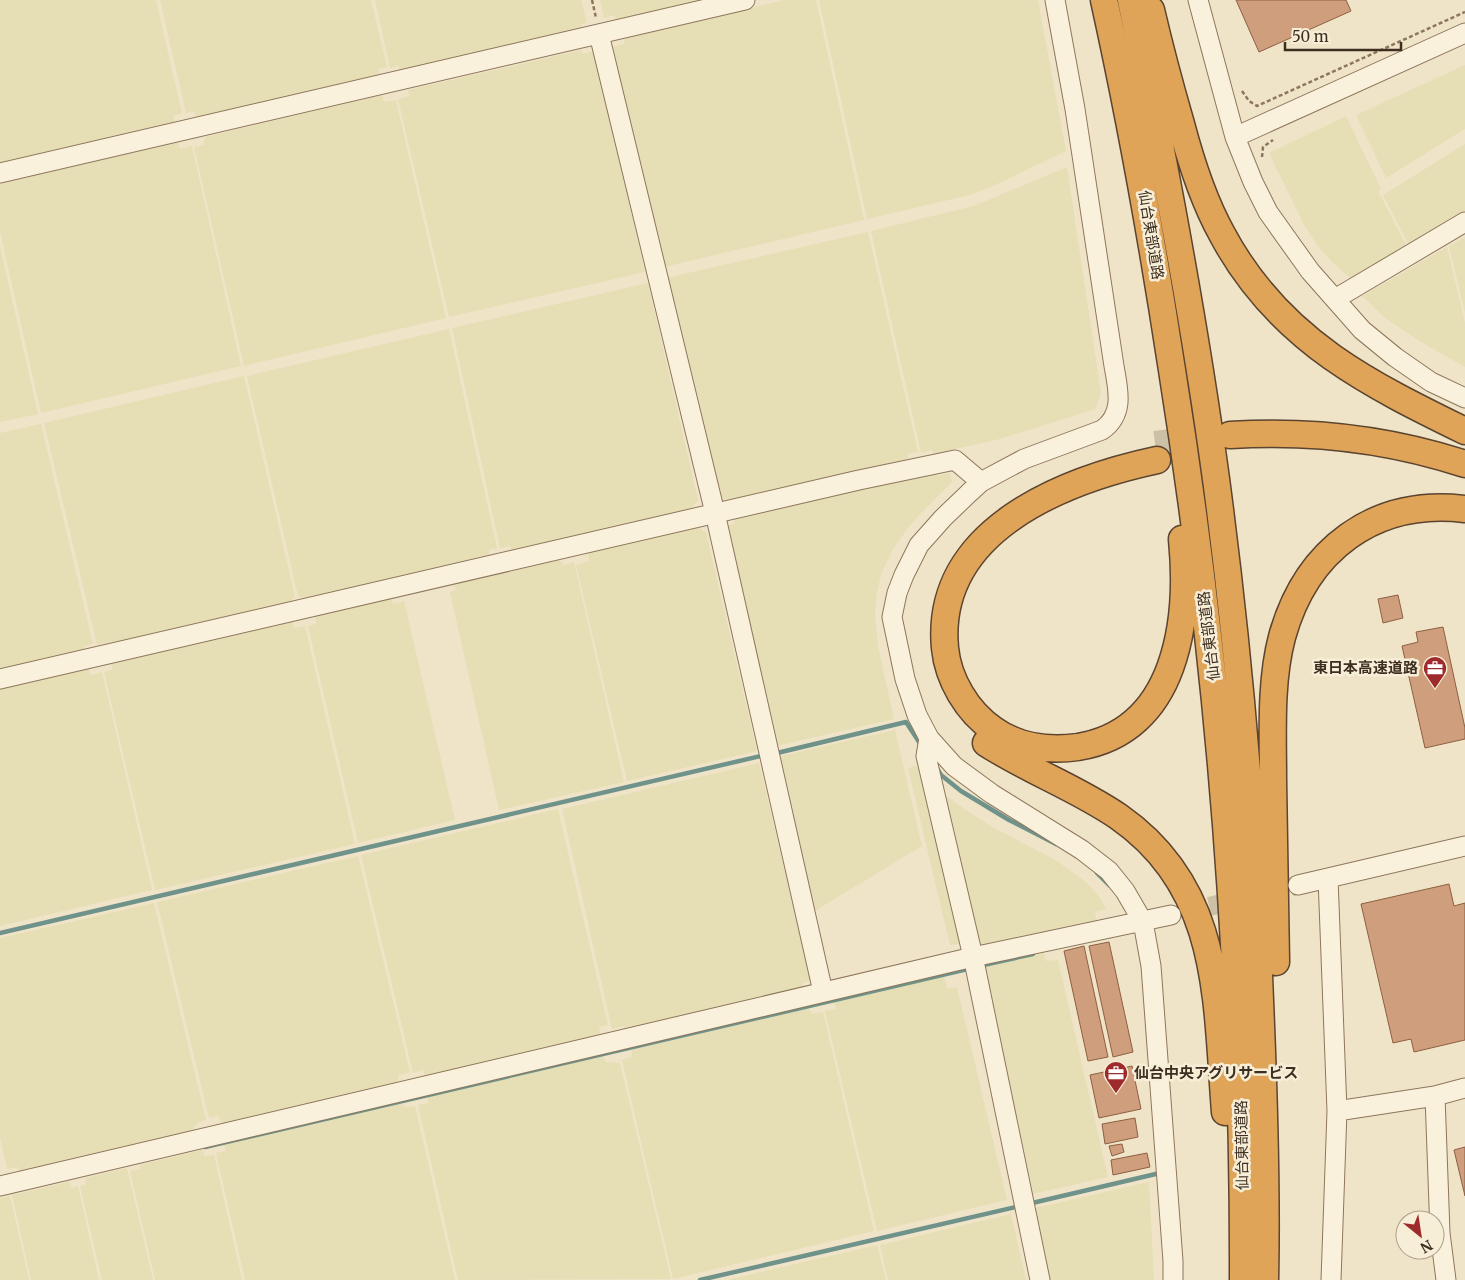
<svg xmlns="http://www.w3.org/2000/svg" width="1465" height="1280" viewBox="0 0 1465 1280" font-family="Merriweather,'Noto Sans JP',serif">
<rect width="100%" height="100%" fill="#f0e4c8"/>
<path fill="#e6deb5" d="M0,0H156L182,113L173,116L175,125L0,166Z
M160,0H371L387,67L379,69L380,77L197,120L194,111L186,113Z
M375,0H581L587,23L581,24L582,30L400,72L398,66L390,68Z
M600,0H705L616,21L615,15L604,18Z
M785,0H816L864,220L664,267L612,47L624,44L625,36Z
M819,0H1038L1066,151L991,187L970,195L867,219Z
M581,50L582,54L594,51L645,272L449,317L398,99L409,96L408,90Z
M1465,65V129L1386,178L1356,115Z
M382,95L384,102L396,100L446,318L244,366L194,147L203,145L205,137Z
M1346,116L1381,189L1378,191L1406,245L1350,278L1333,263L1317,245L1303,223L1269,153Z
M178,142L180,149L192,146L241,366L41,413L0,232V184Z
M1465,144V211L1408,244L1383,195Z
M1067,167L1101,393L1095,409L1000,439L933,454L932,450L921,453L871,231L974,206Z
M868,232L918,452L908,454V459L742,498L718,500L666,278Z
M1465,237V313L1449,246Z
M0,246L38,414L0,422Z
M1447,247L1465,323V367L1421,342L1385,318L1362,296Z
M648,283L698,500L690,510L512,552L510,546L500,548L452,328Z
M449,329L497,548L489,550L490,557L307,599L298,596L247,376Z
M244,376L295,597L287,604L106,646L105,643L97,645L44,423Z
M41,424L93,644L84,646L85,651L0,671V433Z
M936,472L937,476L950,473L952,482L925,509L908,528L893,549L882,572L877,592L875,615L878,646L894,719L776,746L723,526L735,524L734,519Z
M696,527L706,532L757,751L627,781L576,565L589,561L588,553Z
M559,559L564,565L574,562L624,782L499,810L450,592L456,590L454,583Z
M391,598L393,604L404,601L455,820L358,843L308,626L316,624L315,616Z
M292,621L294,628L305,626L355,844L155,890L104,672L113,670L111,663Z
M89,669L90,675L102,672L152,890L0,926V689Z
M895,730L922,846L813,912L777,757Z
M759,763L811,980L802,983L803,990L625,1031L624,1026L612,1029L562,809Z
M916,766L932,785L957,804L992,827L1056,860L1087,883L1101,899L1106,909L1095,912L1097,922L964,951L960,944L950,945L908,768Z
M558,809L608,1025L599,1027L601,1037L425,1078L423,1070L413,1073L361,855Z
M358,856L410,1072L399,1075L396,1085L223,1125L218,1116L209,1118L157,902Z
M154,903L206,1120L198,1122L190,1133L19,1172L18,1167L7,1169L0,1137V938Z
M1044,953L1046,961L1058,960L1108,1177L1028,1195L984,967Z
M944,976L947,989L957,987L1007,1200L877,1231L825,1011L836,1009L834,1002Z
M808,1008L812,1014L823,1012L874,1231L673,1279L622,1060L632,1056L631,1050Z
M603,1056L606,1062L620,1063L671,1279L458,1280L418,1105L428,1103V1097Z
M401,1104L406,1107L415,1106L455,1280H245L216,1153L226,1151L224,1145Z
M203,1150L204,1156L214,1155L242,1280H155L130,1171L140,1169L139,1165Z
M127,1168L153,1280H102L80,1186L86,1184L85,1178Z
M69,1182L71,1188L78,1186L99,1280H31L12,1195Z
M1149,1182L1154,1280H1047L1031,1209Z
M10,1196L29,1280H0V1198Z
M1011,1214L1026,1280H888L880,1245Z
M877,1245L886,1280H727Z"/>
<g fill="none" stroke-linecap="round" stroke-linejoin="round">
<path stroke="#6f938a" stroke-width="4.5" d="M773,754L906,722L921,745
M937,768L941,775L961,791L1009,820L1056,844
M1097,873L1109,885
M0,933L765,755
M979,966L1033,954
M205,1147L972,968
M1028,1204L1160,1173
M700,1280L1020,1206"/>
</g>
<path fill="#cf9f7d" stroke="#8d5f41" d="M1236,0H1346L1351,11L1259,52Z
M1398,595L1403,618L1383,623L1378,599Z
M1443,627L1465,728V739L1425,748L1402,646L1418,642L1416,632Z
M1449,884L1454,906L1465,903V1040L1414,1052L1411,1039L1393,1043L1361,904Z
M1109,942L1133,1052L1113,1057L1089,946Z
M1084,946L1108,1057L1088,1061L1064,951Z
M1132,1066L1141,1109L1099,1118L1090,1075Z
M1135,1118L1138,1137L1105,1144L1102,1124Z
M1122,1144L1124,1152L1112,1156L1109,1146Z
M1465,1147V1196L1454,1150Z
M1147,1153L1150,1167L1113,1175L1111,1160Z"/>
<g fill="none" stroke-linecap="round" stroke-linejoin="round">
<path stroke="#ccc0a6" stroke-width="19" stroke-dasharray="19 9" stroke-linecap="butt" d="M1182,913L1298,885"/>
<path stroke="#ccc0a6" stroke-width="26" stroke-dasharray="26 13" stroke-linecap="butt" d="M1155,444L1230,435"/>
<g stroke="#8d765c" stroke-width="21">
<path id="minor" d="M1055,0L1075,109L1114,366C1118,389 1125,414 1102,430L1024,459L981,482L969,493L943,518L919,545L904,575L897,593L892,617L905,679L917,715L929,738L954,766L992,794L1082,850L1109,871L1125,891L1143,922L1151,966L1173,1261V1280
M1198,0L1235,137L1253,182L1268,212L1310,271L1362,330L1395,357L1431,382L1465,398
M599,34L715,513L823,992
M1235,137L1465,33
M0,173L745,0
M1335,299L1465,222
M0,679L859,480L955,460L981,482
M929,738L926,756L974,961L1040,1280
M1328,878L1337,1111L1435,1096L1465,1088
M1298,885L1465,846
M1435,1096L1440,1233L1446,1280
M0,1186L973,957L1171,915
M1331,1280L1337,1111"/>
</g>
<g stroke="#5b4430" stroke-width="29">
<path id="highway" d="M1104,0C1131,122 1153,246 1172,370C1220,671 1244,975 1243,1280
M1131,0C1164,159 1194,318 1216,479C1239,652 1254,827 1260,1001C1264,1094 1267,1187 1265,1280
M1151,10C1160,49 1170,86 1181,124C1191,162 1203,200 1222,234C1248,283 1287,325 1332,357C1373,386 1420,409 1465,431
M1230,435C1311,430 1389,439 1465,464
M1157,460C1064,480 934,530 945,648C948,679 967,712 994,730C1018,747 1049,751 1078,747C1177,731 1190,621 1182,539
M986,743C1029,771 1077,788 1119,817C1222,889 1216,1000 1225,1112
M1276,962C1275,901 1274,841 1273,780C1273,734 1270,682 1282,637C1306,550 1374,498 1465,509"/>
</g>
<path stroke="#8d765c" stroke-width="2.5" stroke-dasharray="4 2.5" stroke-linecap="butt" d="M592,0L596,18
M1242,91L1249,101L1257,106L1465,12
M1262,157L1263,147L1273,140"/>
<use href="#minor" stroke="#faf1dc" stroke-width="19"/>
<use href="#highway" stroke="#e0a458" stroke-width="26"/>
</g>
<defs>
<g id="office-pin" transform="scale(1.25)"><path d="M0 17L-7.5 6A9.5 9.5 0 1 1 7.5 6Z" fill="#9e2a2b" stroke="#f7eed8"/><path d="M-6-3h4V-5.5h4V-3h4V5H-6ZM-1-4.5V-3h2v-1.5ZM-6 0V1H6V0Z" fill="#fff"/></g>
</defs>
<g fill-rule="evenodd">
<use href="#office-pin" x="1435" y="668"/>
<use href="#office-pin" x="1116" y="1073"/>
</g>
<g text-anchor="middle" stroke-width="5" stroke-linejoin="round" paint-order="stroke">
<g font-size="15" fill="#3d2e20" stroke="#f7eed8">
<text transform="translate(1151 235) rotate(81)" y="5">仙台東部道路</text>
<text transform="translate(1209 636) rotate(-97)" y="5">仙台東部道路</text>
<text transform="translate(1242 1145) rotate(-91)" y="5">仙台東部道路</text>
</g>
<g font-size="15" font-weight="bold" fill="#3d2e20" stroke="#f7eed8" text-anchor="end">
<text x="1418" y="673">東日本高速道路</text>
<text x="1134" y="1078" text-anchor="start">仙台中央アグリサービス</text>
</g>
</g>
<g transform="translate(1420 1235) rotate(150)"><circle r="24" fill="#f7eed8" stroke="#ada18e"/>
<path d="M0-4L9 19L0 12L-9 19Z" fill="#9e2a2b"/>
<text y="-8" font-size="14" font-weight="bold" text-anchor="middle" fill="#3d2e20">N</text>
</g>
<path d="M1285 42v8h116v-8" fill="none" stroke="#3d2e20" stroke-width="2.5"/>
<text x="1292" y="42" font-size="15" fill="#3d2e20" stroke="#f7eed8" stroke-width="4" paint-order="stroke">50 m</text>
</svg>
